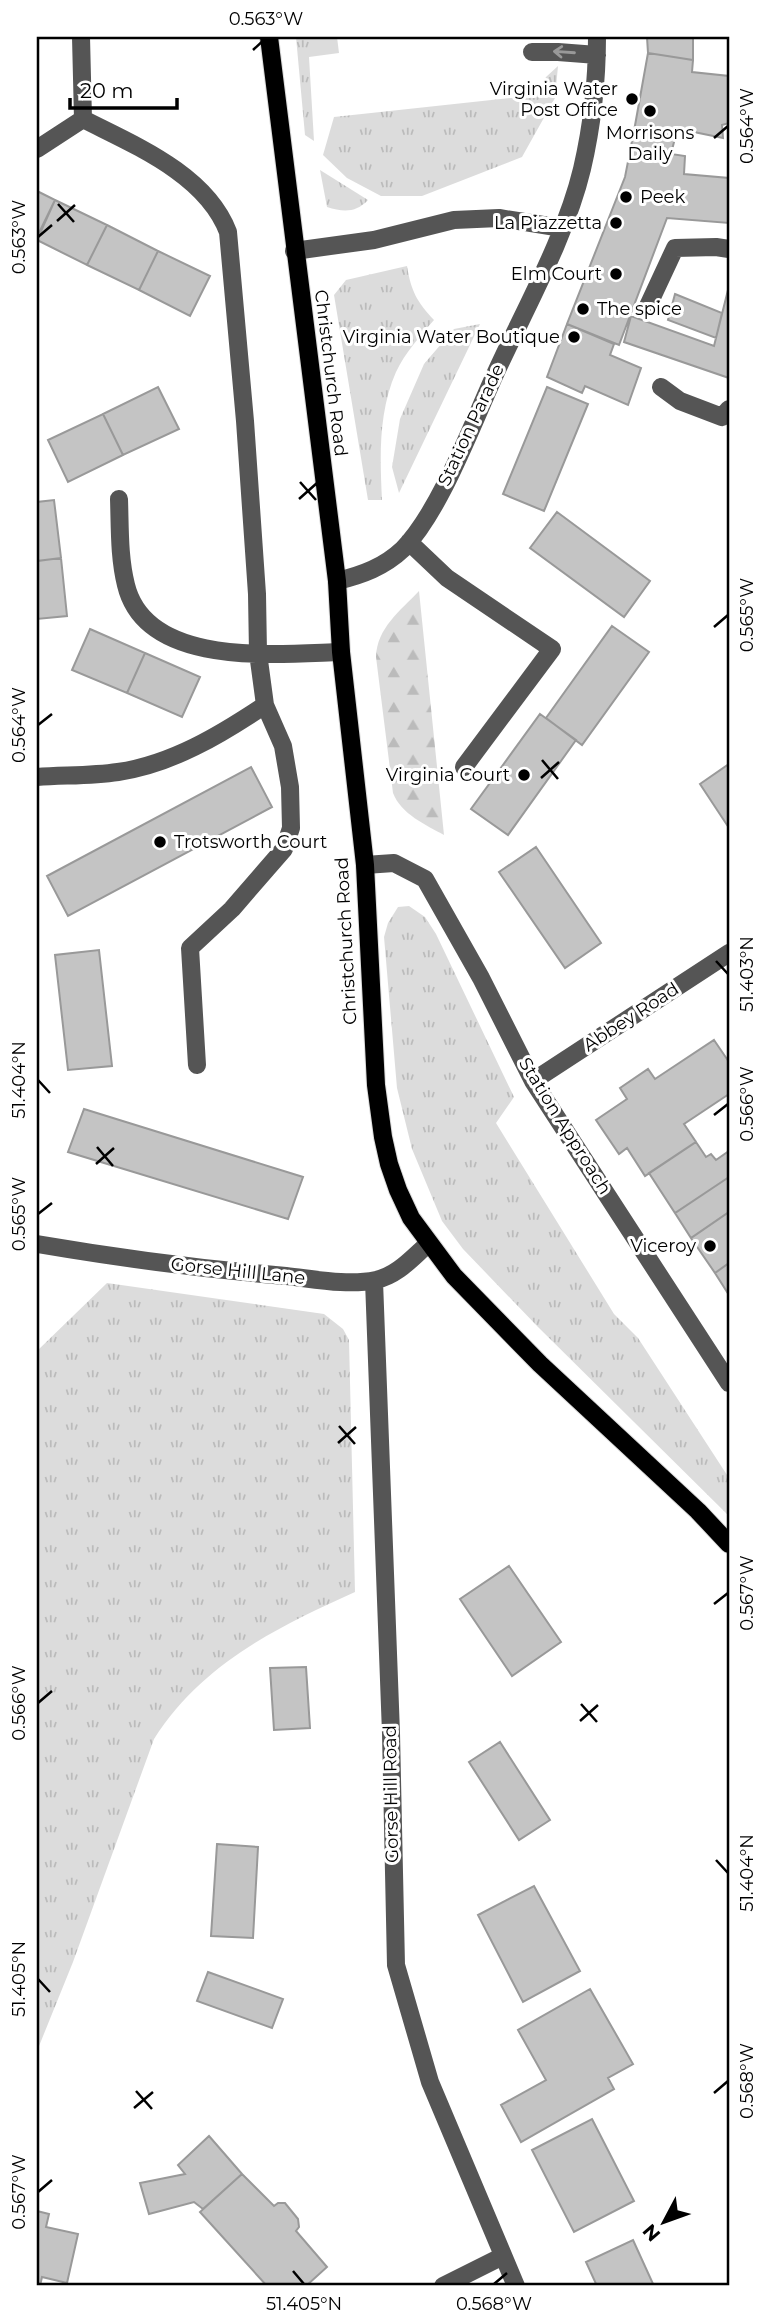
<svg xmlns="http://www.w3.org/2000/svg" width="766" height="2323" viewBox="0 0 766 2323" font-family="Montserrat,sans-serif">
<defs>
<pattern id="grass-tufts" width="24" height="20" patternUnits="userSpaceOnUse" patternTransform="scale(1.75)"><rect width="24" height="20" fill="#dcdcdc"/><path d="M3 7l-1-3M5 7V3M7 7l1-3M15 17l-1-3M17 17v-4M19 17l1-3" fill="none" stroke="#bbb"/></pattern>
<pattern id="forest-firs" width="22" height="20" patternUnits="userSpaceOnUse" patternTransform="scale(1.75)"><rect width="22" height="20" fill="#dcdcdc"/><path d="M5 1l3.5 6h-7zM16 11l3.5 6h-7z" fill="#bbb"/></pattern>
</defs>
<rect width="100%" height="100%" fill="#fff"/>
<path fill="url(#grass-tufts)" d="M296,37H337L339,53L309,57L314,141L305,135Z
M558,66L555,98L522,157L422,196H381L347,178L323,155L334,117L537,95L546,77Z
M320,170L368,200C356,213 343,212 327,207Z
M407,266C411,291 417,302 434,320C420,336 405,353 396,372C378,413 380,458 382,500H368L334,295L346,280Z
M480,324L399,493L392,467L400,419L424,364L454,329Z
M409,906L425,917L436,934L514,1097L496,1123L614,1314L638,1338L729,1478V1516L538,1327L463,1249L442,1221L412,1149L397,1088L384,937L388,923L398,907Z
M107,1283L324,1314L343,1329L349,1340L355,1592C277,1627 202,1664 154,1739L73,1962L37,2051V1351Z"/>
<path fill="url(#forest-firs)" d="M419,591L444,835C426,825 401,814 393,793L376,657C377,628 400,611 419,591Z"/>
<path fill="#c4c4c4" stroke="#999" stroke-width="2" d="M647,37H693V60L648,53Z
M648,53L693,60L692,72L729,76V123L722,125L723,138L679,129L675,138L634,131Z
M634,131L675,138L671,154L685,156L684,174L729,178V223L667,218L619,345L567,324L625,177Z
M37,191L55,200L37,237Z
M55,200L107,225L87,265L37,240Z
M107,225L158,251L139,290L87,265Z
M158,251L210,276L190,316L139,290Z
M729,286V378L624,342L631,316L714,346Z
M675,294L722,313L716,338L668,320Z
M567,324L614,344L610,355L641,368L628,405L585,386L582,393L547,377Z
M158,387L179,429L123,455L103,414Z
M547,387L588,404L544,511L503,494Z
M103,414L123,455L68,482L48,440Z
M54,500L61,558L37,561V502Z
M557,512L650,581L624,617L530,548Z
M61,558L67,616L37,619V561Z
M612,626L649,652L582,745L546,718Z
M90,629L145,653L127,693L72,670Z
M145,653L200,677L182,717L127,693Z
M540,714L576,740L508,835L471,809Z
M729,764V828L700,784Z
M251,767L272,807L68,916L47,876Z
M536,847L601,943L565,968L499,872Z
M99,950L112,1066L68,1070L55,955Z
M714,1040L729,1062V1094L684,1124L696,1142L645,1176L627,1148L619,1154L596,1120L627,1099L620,1088L648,1069L655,1079Z
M84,1109L303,1177L288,1219L68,1152Z
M696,1142L706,1157L711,1154L716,1160L729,1151V1177L675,1213L649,1173Z
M729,1177V1212L691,1238L675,1213Z
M729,1212V1263L715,1273L691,1238Z
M729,1263V1295L715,1273Z
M509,1566L561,1642L512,1676L460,1599Z
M306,1667L310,1728L274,1730L270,1668Z
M500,1742L550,1820L519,1840L469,1762Z
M217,1844L258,1847L253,1938L211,1936Z
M534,1886L580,1971L523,2002L478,1915Z
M208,1972L283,1999L272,2028L197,2001Z
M590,1989L633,2064L608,2078L614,2089L521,2142L501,2105L546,2080L518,2030Z
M592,2119L634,2201L574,2232L532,2150Z
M209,2136L242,2174L203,2209L194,2202L149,2214L140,2183L185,2174L178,2165Z
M242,2174L274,2206L278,2203H285L298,2219L299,2227L296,2231L327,2267L306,2286H267L200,2212Z
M37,2211L49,2214L46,2227L78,2234L67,2283L42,2277L40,2286H37Z
M633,2240L654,2286H597L586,2262Z"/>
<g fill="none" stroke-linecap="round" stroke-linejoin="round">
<g stroke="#dbdbdb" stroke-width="20">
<path id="major" d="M269,37L337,581L341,652L365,865L376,1085L383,1137L389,1164L398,1190L411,1218L454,1276L540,1364L698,1511L729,1544"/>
</g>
<path stroke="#555" stroke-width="18" d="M81,37L83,119
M532,52H558L597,55
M37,149L83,119C134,145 206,174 228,232L245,421L257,594L258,653L265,705C220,735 172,764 118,772C91,776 64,775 37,777
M294,251L374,240L454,220L499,218L562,228
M648,306L675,248L716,247L729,249
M661,387L680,401L722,417L729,409
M119,499C120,528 119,557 126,585C146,668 277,654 341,652
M409,542L447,578L552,649L464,767
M337,581C362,575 384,567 403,549C441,510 473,422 497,370C526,307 566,236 582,169C592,126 597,80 597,37
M365,865L394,863L425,879L481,978L533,1081L729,1383
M197,1065L190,948L232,909L284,849L291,828L290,787L283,746L265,705
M533,1081L729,953
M37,1244C119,1258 202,1269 286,1276C314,1279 348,1286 376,1280C398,1275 412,1258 428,1244
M374,1281L391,1733L396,1965L430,2082L516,2286
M443,2286L503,2256"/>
<use href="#major" stroke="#000" stroke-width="18"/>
</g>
<defs><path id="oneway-shaft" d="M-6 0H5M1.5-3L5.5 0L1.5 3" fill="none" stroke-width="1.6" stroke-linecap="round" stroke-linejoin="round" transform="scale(1.75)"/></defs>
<use stroke="#999" href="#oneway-shaft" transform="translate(564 52) rotate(-176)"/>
<path fill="none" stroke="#000" stroke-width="2.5" d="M253,50L266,38M714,138L728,126M58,204L74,222M57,221L75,205M38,237L52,225M300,482L316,500M299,499L317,483M714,627L728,615M38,725L52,714M542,760L558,779M541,778L559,762M716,961L728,974M38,1080L50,1093M714,1115L728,1104M97,1147L113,1166M96,1164L114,1148M38,1214L52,1203M339,1426L355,1444M338,1443L356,1427M714,1604L728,1593M38,1703L52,1691M581,1704L597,1722M580,1721L598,1705M716,1860L728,1873M38,1979L50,1992M136,2091L152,2109M714,2093L728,2081M134,2108L153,2092M38,2192L52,2180M293,2271L304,2284M494,2284L507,2273"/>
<g fill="#000" stroke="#fff" stroke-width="2.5">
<circle cx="632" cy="99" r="7"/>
<circle cx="650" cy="111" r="7"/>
<circle cx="626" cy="197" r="7"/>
<circle cx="616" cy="223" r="7"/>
<circle cx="616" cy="274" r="7"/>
<circle cx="583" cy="309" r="7"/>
<circle cx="574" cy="337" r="7"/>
<circle cx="524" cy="775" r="7"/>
<circle cx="160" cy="842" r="7"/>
<circle cx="710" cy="1246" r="7"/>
</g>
<g text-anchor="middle" stroke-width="6" stroke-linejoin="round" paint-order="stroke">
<g font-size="18" fill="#000" stroke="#fff" text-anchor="end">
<text x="618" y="95">Virginia Water<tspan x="618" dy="21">Post Office</tspan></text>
<text x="650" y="139" text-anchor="middle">Morrisons<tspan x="650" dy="21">Daily</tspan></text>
<text x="640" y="203" text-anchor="start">Peek</text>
<text x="602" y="229">La Piazzetta</text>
<text x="602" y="280">Elm Court</text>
<text x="597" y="315" text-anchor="start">The spice</text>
<text x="560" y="343">Virginia Water Boutique</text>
<text x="510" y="781">Virginia Court</text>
<text x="174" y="848" text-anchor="start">Trotsworth Court</text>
<text x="696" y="1252">Viceroy</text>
</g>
<g font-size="18" fill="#000" stroke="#fff">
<text transform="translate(331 373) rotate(83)" y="6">Christchurch Road</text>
<text transform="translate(471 425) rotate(-65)" y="6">Station Parade</text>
<text transform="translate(346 941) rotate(-93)" y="6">Christchurch Road</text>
<text transform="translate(631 1017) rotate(-33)" y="6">Abbey Road</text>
<text transform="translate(565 1126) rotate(58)" y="6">Station Approach</text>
<text transform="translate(238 1271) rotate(6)" y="6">Gorse Hill Lane</text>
<text transform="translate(391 1794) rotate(-91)" y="6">Gorse Hill Road</text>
</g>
</g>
<rect width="766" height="2323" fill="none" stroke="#ffffff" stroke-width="77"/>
<g transform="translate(664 2222) rotate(229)" stroke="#ffffff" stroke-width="5" paint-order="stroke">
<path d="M0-5L12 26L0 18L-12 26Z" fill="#000000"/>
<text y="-10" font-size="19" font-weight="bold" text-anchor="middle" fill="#000000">N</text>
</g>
<path d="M70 98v10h107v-10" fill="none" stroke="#000000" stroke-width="3.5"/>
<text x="80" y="98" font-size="21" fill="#000000" stroke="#ffffff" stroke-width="5" paint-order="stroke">20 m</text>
<rect x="38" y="38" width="690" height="2246" fill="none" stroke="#000" stroke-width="2.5"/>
<g font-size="18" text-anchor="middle" fill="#000">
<text x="266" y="25">0.563°W</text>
<text transform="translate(747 126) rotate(-90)" y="6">0.564°W</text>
<text transform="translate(19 237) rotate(-90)" y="6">0.563°W</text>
<text transform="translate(747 615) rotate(-90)" y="6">0.565°W</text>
<text transform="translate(19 725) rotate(-90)" y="6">0.564°W</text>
<text transform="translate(747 974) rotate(-90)" y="6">51.403°N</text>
<text transform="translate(19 1080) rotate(-90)" y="6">51.404°N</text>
<text transform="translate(747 1104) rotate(-90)" y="6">0.566°W</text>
<text transform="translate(19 1214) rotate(-90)" y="6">0.565°W</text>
<text transform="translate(747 1593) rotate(-90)" y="6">0.567°W</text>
<text transform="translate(19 1703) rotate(-90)" y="6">0.566°W</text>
<text transform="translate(747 1873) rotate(-90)" y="6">51.404°N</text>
<text transform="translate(19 1979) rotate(-90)" y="6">51.405°N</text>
<text transform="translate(747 2081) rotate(-90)" y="6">0.568°W</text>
<text transform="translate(19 2192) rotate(-90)" y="6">0.567°W</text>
<text x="304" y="2310">51.405°N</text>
<text x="494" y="2310">0.568°W</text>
</g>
</svg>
